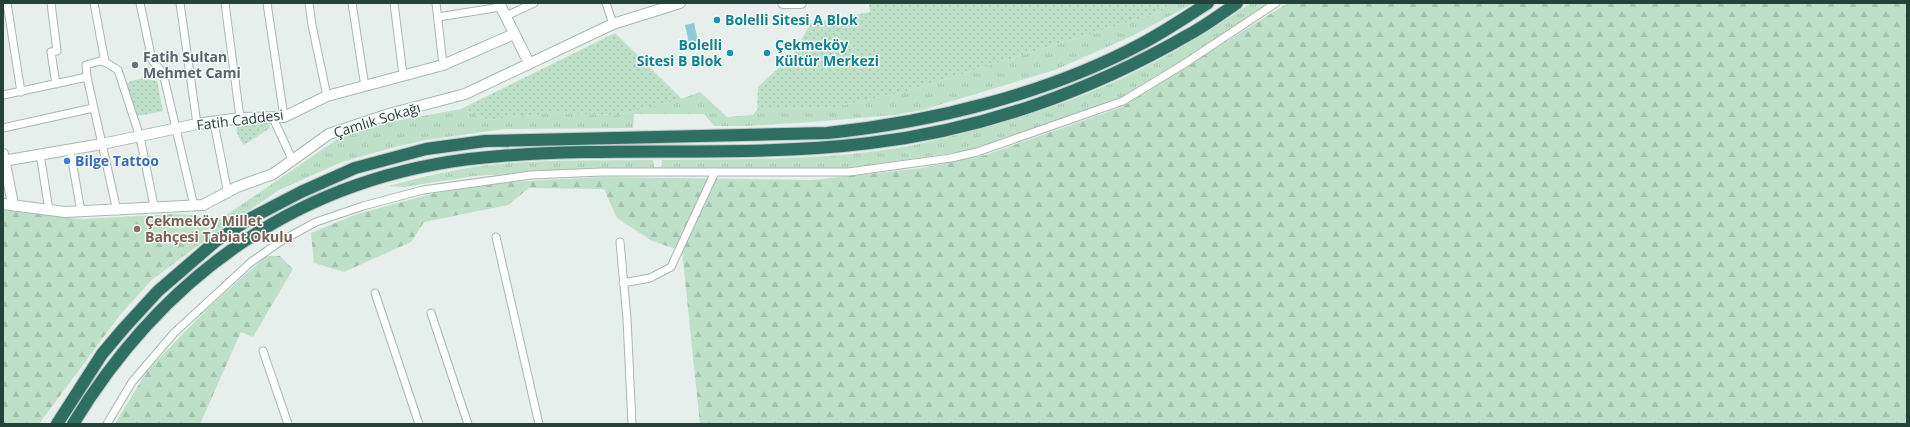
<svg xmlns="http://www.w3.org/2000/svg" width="1910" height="427" viewBox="0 0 1910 427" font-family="'Open Sans',sans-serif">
<defs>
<pattern id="grass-tufts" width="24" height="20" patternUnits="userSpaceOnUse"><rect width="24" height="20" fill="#bfe0c8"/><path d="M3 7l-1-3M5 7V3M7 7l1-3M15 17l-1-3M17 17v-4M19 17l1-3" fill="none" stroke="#a4c1ad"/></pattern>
<pattern id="forest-firs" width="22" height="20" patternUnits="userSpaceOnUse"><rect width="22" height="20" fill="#bfe0c8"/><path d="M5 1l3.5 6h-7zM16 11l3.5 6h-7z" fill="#a4c1ad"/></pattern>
<pattern id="park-dots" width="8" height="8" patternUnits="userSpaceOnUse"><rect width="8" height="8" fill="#bfe0c8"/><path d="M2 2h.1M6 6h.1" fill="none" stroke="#a4c1ad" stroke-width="1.8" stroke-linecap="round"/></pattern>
</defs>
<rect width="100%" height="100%" fill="#e6efeb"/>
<path fill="url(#grass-tufts)" d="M1170,3H1194L1134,35L1055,70L922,110L894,115L813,122L747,126H714L704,114H634L633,128L504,129L426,140L395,147L342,162L279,190L208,238L153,279L177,252L222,218L342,136L390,122L461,109L488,120L552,113L618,115L681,99L700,92L727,117L753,115L757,110L834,107L904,92L1160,12Z
M1251,3H1268L1191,55L1120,98L979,149L849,168L553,171L474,176L404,187L389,186C419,178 450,170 481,166C538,159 596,161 653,160L654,167H661L662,160C745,159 831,161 914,145C993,128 1074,104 1147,66C1183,48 1217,26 1251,3Z"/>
<path fill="url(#forest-firs)" d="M1288,3H1907V424H700L682,251L652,241L617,218L604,189L529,188L508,205L424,222L411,242L344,272L314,263L311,233L357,214L435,193L506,182L603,177L812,180L922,168L985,155L1122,107Z
M3,210L82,219L176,214L222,218L177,252L120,315L39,424H3Z
M266,256H280L293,269L253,337L241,332L200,424H115L147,371L207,309Z"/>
<path fill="url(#park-dots)" d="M869,3H1170L1160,12L904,92L834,107L757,110L758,87L793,54L811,23L870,12Z
M615,33L682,99L618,115L552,113L488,120L461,109Z
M144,78L157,81L163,111L138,116L125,85L131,81Z
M266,119L270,128L244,145C238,136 233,131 240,120Z"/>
<path fill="#8ec9d4" d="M694,23L698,41L689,43L685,25Z"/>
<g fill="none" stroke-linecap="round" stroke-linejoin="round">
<g stroke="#a8b8b2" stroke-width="9">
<path id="street" d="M7,3L21,92
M51,3L57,51L51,52L56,84
M94,3L105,62L118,70L140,137L154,206
M140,3L152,60L163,73L194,206
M180,3L197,124
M225,3L240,118
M267,3L284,117
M309,3L312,25L327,96
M352,3L365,87
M394,3L403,75
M436,3L443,65
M606,3L613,24
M506,16L534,3
M438,17L501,7
M105,62L100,61L86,65L87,77L117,211
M3,95L87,77
M273,118L292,159
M214,123L228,194
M3,128L93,108
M70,149L81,212
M40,154L49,210
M496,237L539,424
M620,242L627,319L632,424
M623,283L650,278L671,267L715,172
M375,293L419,424
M431,313L468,424
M263,351L288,424
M107,424L132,382L174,333L251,262L281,241L316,222L363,206L423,190L531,175L601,172H849L951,158L977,152L1123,101L1184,64L1276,3"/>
</g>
<g stroke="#a4bbb3" stroke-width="12">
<path id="secondary" d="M499,3L529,63
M783,3H801
M3,154L13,204
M3,161L102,144L197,124L240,118L284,117L327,96L443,65L514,34
M3,204L65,212L203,205L237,187L273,174L329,134L389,114L465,94L613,24L680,3"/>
</g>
<g stroke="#c2cac8" stroke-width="14">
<path id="highway" d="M57,424L102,354L124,328L158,291L216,241L251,218L301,192L355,168L426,149L485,141L827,133C933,122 1047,94 1141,44C1164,32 1186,17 1208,3
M73,424C170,265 314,169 501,156C623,146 748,158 870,143C982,130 1091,91 1188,35C1205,26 1221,14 1237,3"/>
</g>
<use href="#street" stroke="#fff" stroke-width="7"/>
<use href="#secondary" stroke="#fff" stroke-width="10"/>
<use href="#highway" stroke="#2f6f62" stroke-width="12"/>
</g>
<g fill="#0f9aa8" stroke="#f7fbf9" stroke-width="1.5">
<circle cx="717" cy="20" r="4"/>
<circle cx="730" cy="53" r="4"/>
<circle cx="767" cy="53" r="4"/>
</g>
<circle fill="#6b7280" stroke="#f7fbf9" stroke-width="1.5" cx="135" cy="65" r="4"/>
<circle fill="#3f7fe0" stroke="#f7fbf9" stroke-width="1.5" cx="67" cy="161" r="4"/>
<circle fill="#8d6e63" stroke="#f7fbf9" stroke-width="1.5" cx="137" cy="229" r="4"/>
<g text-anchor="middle" stroke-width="3" stroke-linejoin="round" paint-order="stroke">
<g font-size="14" font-weight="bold" fill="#0d838f" stroke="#f7fbf9" text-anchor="start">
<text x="725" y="25">Bolelli Sitesi A Blok</text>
<text x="722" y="50" text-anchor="end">Bolelli<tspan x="722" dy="16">Sitesi B Blok</tspan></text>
<text x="775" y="50">Çekmeköy<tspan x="775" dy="16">Kültür Merkezi</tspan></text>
</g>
<g font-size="14" font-weight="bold" fill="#5b616d" stroke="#f7fbf9" text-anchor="start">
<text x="143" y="62">Fatih Sultan<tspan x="143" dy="16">Mehmet Cami</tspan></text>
</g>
<g font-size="14" fill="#24423a" stroke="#f7fbf9">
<text transform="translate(240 120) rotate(-7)" y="5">Fatih Caddesi</text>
<text transform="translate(377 120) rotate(-17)" y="5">Çamlık Sokağı</text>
</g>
<g font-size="14" font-weight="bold" fill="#366cbe" stroke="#f7fbf9" text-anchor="start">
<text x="75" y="166">Bilge Tattoo</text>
</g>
<g font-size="14" font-weight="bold" fill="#785e54" stroke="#f7fbf9" text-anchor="start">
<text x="145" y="226">Çekmeköy Millet<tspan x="145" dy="16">Bahçesi Tabiat Okulu</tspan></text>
</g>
</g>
<rect width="1910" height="427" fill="none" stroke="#24423a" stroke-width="8"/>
</svg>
